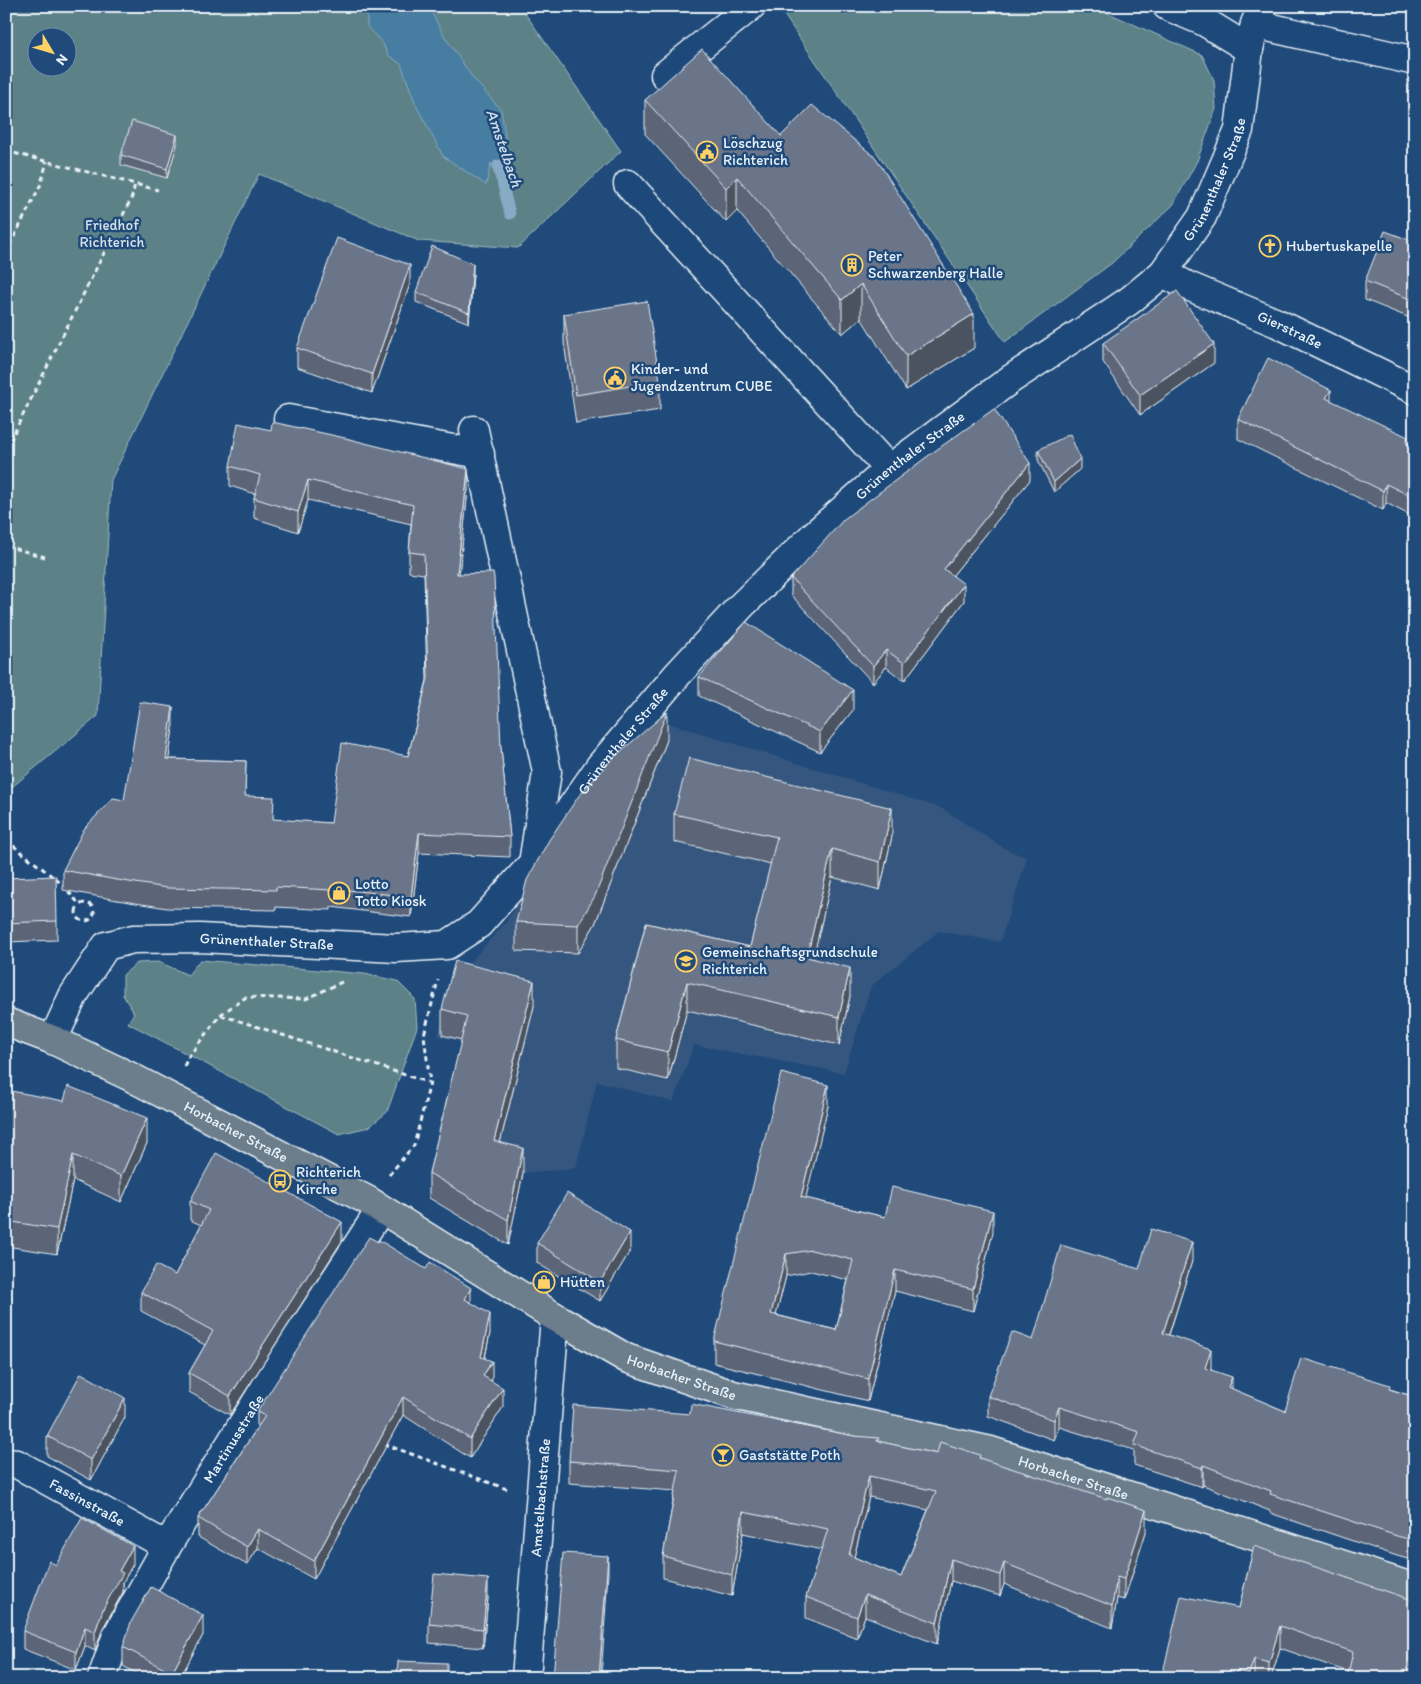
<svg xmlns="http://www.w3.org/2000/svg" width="1421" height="1684" viewBox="0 0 1421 1684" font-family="Itim,sans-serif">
<rect width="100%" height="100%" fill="#1f4a7a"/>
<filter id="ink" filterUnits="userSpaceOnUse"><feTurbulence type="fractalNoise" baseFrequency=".02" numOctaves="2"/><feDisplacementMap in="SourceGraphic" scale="10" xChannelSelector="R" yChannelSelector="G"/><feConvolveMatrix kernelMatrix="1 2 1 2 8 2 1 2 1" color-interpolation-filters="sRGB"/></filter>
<g filter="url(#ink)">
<path fill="#36577f" d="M659,720L941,808L1004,848L1027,858L1000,942L939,931L871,986L844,1073L694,1045L673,1102L597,1081L576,1168L523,1173L494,1167L462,1042L438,1036L454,980L506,922L568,828Z
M6,1251L12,1262L6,1299Z"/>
<path fill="#5c8287" stroke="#a2bac0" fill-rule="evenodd" d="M6,6H520L621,151L518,248L419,241L259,174L111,480L98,716L6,792ZM38,38H68V68H38Z
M778,6H1093L1202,55L1214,80L1216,109L1197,161L1173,205L1112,263L1005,342Z
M200,960L365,974L397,981L415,999L417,1027L387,1112L369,1127L339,1134L128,1023L134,1013L123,995V975L137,963L159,962L188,975Z"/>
<path fill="#467da1" stroke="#87abc4" d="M367,6H428L445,37L472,77L501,110L509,161L507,176L496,180L491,163L486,185L443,156L416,105L401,64L388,55L383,44L367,26Z"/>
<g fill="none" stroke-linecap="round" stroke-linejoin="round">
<path stroke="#87abc4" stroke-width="11" d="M498,165L510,214"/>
<g stroke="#e8f1f8" stroke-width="31">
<g id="minor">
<path d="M1167,6L1205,22L1249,49"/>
<path d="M1255,24L1415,61"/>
<path d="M665,75L751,6"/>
<path d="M628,184L889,469"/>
<path id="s1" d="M1163,273L1188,286L1277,323L1415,390"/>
<path d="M288,419L480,454"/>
<path d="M474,430L547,772L534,857"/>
<path id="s2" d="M53,1040L73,996L106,946L133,939L200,938L396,948L447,945L479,924L533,863L600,766L677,675L741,606L813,536L889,469L1011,379L1129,301L1163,273L1202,217L1239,130L1249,49L1255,24L1262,6"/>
<path id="s3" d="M6,1463L17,1464L167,1546"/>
<path id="s4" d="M102,1678L117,1635L167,1546L272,1377L381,1209"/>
<path id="s5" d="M526,1678L555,1317"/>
</g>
</g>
<g stroke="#e8f1f8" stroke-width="31">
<g id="major">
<path id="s6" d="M6,1022L53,1040L129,1076L367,1200L555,1317L626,1358L733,1395L991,1451L1415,1588"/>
</g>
</g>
<path stroke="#e8f1f8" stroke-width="3" stroke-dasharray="5 4" stroke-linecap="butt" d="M6,151L158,190
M6,253L41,184L47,161
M6,449L132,197L135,184
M6,546L45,557
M6,840L62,884L80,905
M76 912a9 9 0 1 1 18 0a9 9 0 1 1-18 0Z
M221,1015L430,1083
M184,1066L189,1056L220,1015L246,997L306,999L344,981
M389,1175L414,1145L430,1083L424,1035L438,980
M384,1444L507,1489"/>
<use href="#minor" stroke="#1f4a7a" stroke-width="28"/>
<use href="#major" stroke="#6c7d8b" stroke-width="28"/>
</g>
<path fill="#5c6577" stroke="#e8f1f8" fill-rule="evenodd" d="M645,100L974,348L906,390L861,318L842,334L737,211L726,222L645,134Z
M177,145L167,178L121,165V155Z
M1415,242V320L1365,300V281Z
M473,274L469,323L416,302V292Z
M410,284L372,393L297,367V348Z
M564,314L660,381V410L576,423L564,343Z
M1103,343L1214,363L1140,415L1103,362Z
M1331,401L1415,448V518L1386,503L1383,510L1238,439V419Z
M1038,450L1080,469L1054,492L1038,460Z
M230,466L468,489L459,574L501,748L510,837V857L419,853L411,917L331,907V910L276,907V910L167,908L117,900L63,890V870L124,800L173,727L169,759L246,761L245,796L274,820L331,823L408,756L427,680L424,574L409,572V552L411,524L308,500L298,532L254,518V498L255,494L230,486Z
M1030,480L953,575L964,601L904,681L886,667L873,683L791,595V578Z
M699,677L853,710L820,752L699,696Z
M667,740L595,924L578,953L516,951V922Z
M674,814L892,836L880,890L832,877L813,958L850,996L839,1045L687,1010L668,1080L616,1068V1040L646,923L750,947L771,864L674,842Z
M6,878L57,921V940L6,942Z
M534,1006L500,1143L523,1173L508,1245L429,1198V1173L462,1040L442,1035V1009Z
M6,1090L147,1143L121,1202L73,1180L57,1254L6,1246Z
M828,1106L805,1198L885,1217L993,1232L973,1311L895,1291L868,1401L714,1363V1341ZM811,1271L848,1280L836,1330L776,1315L786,1276Z
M190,1201L342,1241L230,1415L189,1392V1373L205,1345L141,1311V1292L175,1275L201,1225L190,1220Z
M537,1243L630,1251L600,1301L537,1263Z
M1192,1261L1169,1335L1211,1369V1370L1232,1389L1285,1411L1390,1389L1415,1397V1561L1397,1556L1270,1513V1511L1203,1485L1202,1487L1134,1465V1450L1059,1427L1054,1440L988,1416V1396L1139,1269Z
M471,1303L490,1333L485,1358L492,1379L491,1381L503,1407L470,1458L403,1415L314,1579L258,1548L247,1565L198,1537V1518L257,1428V1412Z
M125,1417L91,1480L47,1456V1436Z
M879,1442L937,1454L980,1458L1146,1532L1124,1600L1117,1598L1112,1628L1004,1584L1000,1596L951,1581L937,1644L865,1616L857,1638L806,1618V1597L822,1550L743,1533L732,1596L663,1578V1556L675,1491L569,1483V1461ZM869,1497L928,1510L901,1577L854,1557Z
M1254,1546L1415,1678H1347L1348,1672L1280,1648L1271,1678H1163L1239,1608Z
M133,1564L123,1582V1592L103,1628L95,1651L85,1646L76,1670L23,1649V1631L56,1565Z
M488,1598L483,1648L429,1643V1624Z
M203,1635L180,1678H145L123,1666V1647Z"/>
<path fill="#4b5261" stroke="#e8f1f8" d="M177,135V145L167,178V169Z
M737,177V211L726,222V188Z
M473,264V274L469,323V313Z
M410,265V284L372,393V374Z
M861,284V318L842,334V300Z
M974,314V348L906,390V356Z
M1214,344V363L1140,415V395Z
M1331,390V409L1326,398Z
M1080,459V469L1054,492V482Z
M1030,463V480L944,586V569Z
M468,469V489L457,594V574Z
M308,480V500L298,532V512Z
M1386,484V503L1383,510V491Z
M964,584V601L904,681V663Z
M886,650V667L873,683V666Z
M853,690V710L820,752V732Z
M173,707V727L166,779V759Z
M667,712V740L595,924L578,953V925Z
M892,808V836L880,890V862Z
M419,833V853L411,917V897Z
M832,849V877L807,985V957Z
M850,968V996L839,1045V1017Z
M534,981V1006L494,1167V1141Z
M687,982V1010L668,1080V1052Z
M828,1085V1106L801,1218V1197Z
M147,1118V1143L121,1202V1176Z
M523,1148V1173L508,1245V1220Z
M73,1155V1180L57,1254V1229Z
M993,1211V1232L973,1311V1289Z
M342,1222V1241L230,1415V1396Z
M630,1232V1251L600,1301V1282Z
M1192,1242V1261L1163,1353V1333Z
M786,1254V1276L771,1335V1314Z
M895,1270V1291L868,1401V1379Z
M471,1288V1306L465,1299Z
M490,1314V1333L481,1375V1357Z
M1211,1349V1369L1205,1388V1368Z
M492,1361V1379L483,1394V1376Z
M1232,1377V1397L1228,1387Z
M503,1388V1407L470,1458V1439Z
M403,1397V1415L314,1579V1561Z
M125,1398V1417L91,1480V1460Z
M1059,1407V1427L1054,1440V1420Z
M1203,1465V1485L1202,1487V1468Z
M869,1476V1497L849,1577V1555Z
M1146,1510V1532L1124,1600V1579Z
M743,1512V1533L732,1596V1575Z
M258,1529V1548L247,1565V1547Z
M133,1546V1564L123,1582V1592L103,1628L95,1651V1632L103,1609L119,1571Z
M608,1556V1575L601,1678H599Z
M951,1559V1581L937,1644V1623Z
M1004,1563V1584L1000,1596V1575Z
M1117,1577V1598L1112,1628V1606Z
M488,1579V1598L483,1648V1629Z
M865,1595V1616L857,1638V1617Z
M203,1615V1635L180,1678H172V1673Z
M1280,1626V1648L1271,1678H1269V1663Z
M85,1627V1646L76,1670V1652Z
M1254,1659V1678H1249V1674Z"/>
<path fill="#6b758a" stroke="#e8f1f8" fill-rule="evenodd" d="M702,49L781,136L812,105L876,158L974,314L906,356L861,284L842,300L737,177L726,188L645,100Z
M132,121L177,135L167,169L121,155Z
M1385,231L1415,242V301L1365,281Z
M337,238L410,265L372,374L297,348Z
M432,246L473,264L469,313L416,292Z
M1177,291L1214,344L1140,395L1103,343Z
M647,301L660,381L576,395L564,314Z
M1268,358L1331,390L1326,398L1408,437L1406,443L1415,448V498L1386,484L1383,491L1238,419Z
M994,409L1030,463L944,569L964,584L904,663L886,650L873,666L791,578L844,519L932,453Z
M272,422L345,438L468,469L457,574L493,573L494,577L501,748L510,837L419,833L411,897L331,888V890L276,887V890L167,888L117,880L63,870L84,829L113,798L124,800L140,702L173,707L166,759L246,761L245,796L274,797L273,819L331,823L342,743L408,756L428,678L424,554L409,552L413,505L308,480L298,512L254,498L260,475L230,466L238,423L271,430Z
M1070,434L1080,459L1054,482L1038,450Z
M746,622L853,690L820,732L699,677Z
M667,712L595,896L578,925L516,922L527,880L549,840L578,797L613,758Z
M689,758L892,808L880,862L832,849L807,957L850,968L839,1017L687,982L668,1052L616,1040L646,923L750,947L777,837L674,814Z
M56,876L57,921L6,923V878Z
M455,961L534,981L494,1141L523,1148L508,1220L429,1173L467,1016L442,1009Z
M781,1073L828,1085L801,1197L885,1217L892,1187L993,1211L973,1289L895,1270L868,1379L714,1341ZM811,1250L853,1260L836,1330L771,1314L786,1254Z
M68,1086L147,1118L121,1176L73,1155L57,1229L6,1221V1090L64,1101Z
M216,1153L342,1222L230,1396L189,1373L213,1331L141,1292L156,1265L175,1275L209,1210L190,1201Z
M567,1193L630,1232L600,1282L537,1243Z
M1151,1229L1192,1242L1163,1333L1211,1349L1205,1368L1232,1377L1228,1387L1285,1411L1301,1358L1390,1385L1389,1389L1415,1397V1541L1397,1536L1270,1494L1271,1491L1203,1465L1202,1468L1134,1445L1139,1432L1059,1407L1054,1420L988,1396L1012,1332L1033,1340L1061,1245L1139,1269Z
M369,1237L378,1242L379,1240L426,1269L430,1262L471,1288L465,1299L490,1314L481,1357L492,1361L483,1376L503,1388L470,1439L403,1397L314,1561L258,1529L247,1547L198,1518L265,1416L257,1412Z
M81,1373L125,1398L91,1460L47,1436Z
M691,1404L854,1436L879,1438L877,1441L937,1454L940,1442L980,1455L979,1458L1107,1499V1497L1146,1510L1124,1579L1117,1577L1112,1606L1004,1563L1000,1575L951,1559L937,1623L865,1595L857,1617L806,1597L828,1529L743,1512L732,1575L663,1556L679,1470L569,1461L573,1405L690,1414ZM869,1476L936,1491L901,1577L849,1555Z
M82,1518L133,1546L119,1571L123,1573L103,1609L95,1632L85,1627L76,1652L23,1631L49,1561L56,1565Z
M1254,1546L1415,1601V1678H1403L1380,1671L1379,1678H1347L1353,1652L1280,1626L1269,1663L1254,1659L1249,1674L1236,1671L1233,1678H1163L1164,1668L1181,1596L1239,1608Z
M563,1553L608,1556L599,1678H553Z
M434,1574L488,1579L483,1629L429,1624Z
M151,1587L203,1615L172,1673L123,1647L131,1622Z
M398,1661L447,1663V1678H397Z"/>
</g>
<defs>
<g id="civic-ring" transform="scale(1.125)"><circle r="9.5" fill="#1f4a7a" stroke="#ffd166" stroke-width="1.5"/><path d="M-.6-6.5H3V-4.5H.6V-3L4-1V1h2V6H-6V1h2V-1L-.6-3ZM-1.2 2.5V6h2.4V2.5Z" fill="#ffd166"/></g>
<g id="church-ring" transform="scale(1.125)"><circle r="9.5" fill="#1f4a7a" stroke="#ffd166" stroke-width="1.5"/><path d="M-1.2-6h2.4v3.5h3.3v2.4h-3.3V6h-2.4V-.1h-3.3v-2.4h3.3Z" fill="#ffd166"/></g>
<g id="building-ring" transform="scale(1.125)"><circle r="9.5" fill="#1f4a7a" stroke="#ffd166" stroke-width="1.5"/><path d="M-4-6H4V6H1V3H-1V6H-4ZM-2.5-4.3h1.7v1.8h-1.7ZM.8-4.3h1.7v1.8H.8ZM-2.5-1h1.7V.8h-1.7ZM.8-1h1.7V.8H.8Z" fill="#ffd166"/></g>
<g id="shop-ring" transform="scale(1.125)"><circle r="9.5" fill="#1f4a7a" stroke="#ffd166" stroke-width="1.5"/><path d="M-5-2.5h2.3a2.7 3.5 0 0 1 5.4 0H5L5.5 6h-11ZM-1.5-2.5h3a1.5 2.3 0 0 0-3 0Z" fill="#ffd166"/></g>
<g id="school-ring" transform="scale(1.125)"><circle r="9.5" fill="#1f4a7a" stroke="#ffd166" stroke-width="1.5"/><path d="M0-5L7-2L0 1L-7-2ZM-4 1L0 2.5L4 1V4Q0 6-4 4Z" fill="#ffd166"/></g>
<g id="bus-ring" transform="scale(1.125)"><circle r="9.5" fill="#1f4a7a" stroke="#ffd166" stroke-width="1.5"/><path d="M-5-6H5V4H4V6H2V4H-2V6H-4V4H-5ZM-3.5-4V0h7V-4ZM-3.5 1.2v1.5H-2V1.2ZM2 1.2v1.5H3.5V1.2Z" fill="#ffd166"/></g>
<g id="bar-ring" transform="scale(1.125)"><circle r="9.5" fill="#1f4a7a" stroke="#ffd166" stroke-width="1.5"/><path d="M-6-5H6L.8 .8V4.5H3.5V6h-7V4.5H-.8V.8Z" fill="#ffd166"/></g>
</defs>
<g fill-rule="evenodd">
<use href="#civic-ring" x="707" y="152"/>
<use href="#church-ring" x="1270" y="246"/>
<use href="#building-ring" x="852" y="265"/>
<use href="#civic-ring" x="615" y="378"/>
<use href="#shop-ring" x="339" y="893"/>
<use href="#school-ring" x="686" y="961"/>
<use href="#bus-ring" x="280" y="1181"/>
<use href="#shop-ring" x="544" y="1282"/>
<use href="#bar-ring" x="723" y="1455"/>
</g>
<g text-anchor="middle" stroke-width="5" stroke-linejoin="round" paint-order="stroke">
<g font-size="15" fill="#e8f1f8" stroke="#1f4a7a" text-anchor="start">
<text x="723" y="148">Löschzug<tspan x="723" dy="17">Richterich</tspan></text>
<text x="1286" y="251">Hubertuskapelle</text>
<text x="868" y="261">Peter<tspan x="868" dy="17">Schwarzenberg Halle</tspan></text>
<text x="631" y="374">Kinder- und<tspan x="631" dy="17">Jugendzentrum CUBE</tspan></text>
<text x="355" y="889">Lotto<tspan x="355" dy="17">Totto Kiosk</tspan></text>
<text x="702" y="957">Gemeinschaftsgrundschule<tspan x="702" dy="17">Richterich</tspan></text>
<text x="296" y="1177">Richterich<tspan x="296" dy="17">Kirche</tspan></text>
<text x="560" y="1287">Hütten</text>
<text x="739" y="1460">Gaststätte Poth</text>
</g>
<g font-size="15" fill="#e8f1f8" stroke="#1f4a7a">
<text dy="5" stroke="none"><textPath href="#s2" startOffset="1548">Grünenthaler Straße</textPath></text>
<text dy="5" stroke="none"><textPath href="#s1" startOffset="139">Gierstraße</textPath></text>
<text dy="5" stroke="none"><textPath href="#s2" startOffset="1128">Grünenthaler Straße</textPath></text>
<text dy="5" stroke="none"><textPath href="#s2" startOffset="722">Grünenthaler Straße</textPath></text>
<text dy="5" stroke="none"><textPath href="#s2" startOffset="270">Grünenthaler Straße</textPath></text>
<text dy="5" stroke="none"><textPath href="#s6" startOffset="255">Horbacher Straße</textPath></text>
<text dy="5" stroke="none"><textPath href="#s6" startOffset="765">Horbacher Straße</textPath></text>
<text dy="5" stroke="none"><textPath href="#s4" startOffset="274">Martinusstraße</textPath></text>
<text dy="5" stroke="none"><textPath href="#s6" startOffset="1170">Horbacher Straße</textPath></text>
<text dy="5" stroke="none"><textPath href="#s5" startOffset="181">Amstelbachstraße</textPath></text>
<text dy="5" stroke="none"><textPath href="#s3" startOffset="91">Fassinstraße</textPath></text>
</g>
<g font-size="15" fill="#d3e0e7" stroke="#1f4a7a">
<text x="112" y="230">Friedhof<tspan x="112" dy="17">Richterich</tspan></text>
</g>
<g font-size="16" font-style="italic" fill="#d0e0eb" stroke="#1f4a7a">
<text transform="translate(505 148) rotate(71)" y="6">Amstelbach</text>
</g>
</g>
<rect width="1421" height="1684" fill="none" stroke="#1f4a7a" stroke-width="25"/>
<rect x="12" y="12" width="1396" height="1659" fill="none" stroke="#e8f1f8" stroke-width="2" filter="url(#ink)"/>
<g transform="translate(52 52) rotate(128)"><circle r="24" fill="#1f4a7a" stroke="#6f8dac"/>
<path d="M0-4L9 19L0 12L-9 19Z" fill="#ffd166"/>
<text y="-8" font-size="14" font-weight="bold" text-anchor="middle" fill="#e8f1f8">N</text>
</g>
</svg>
